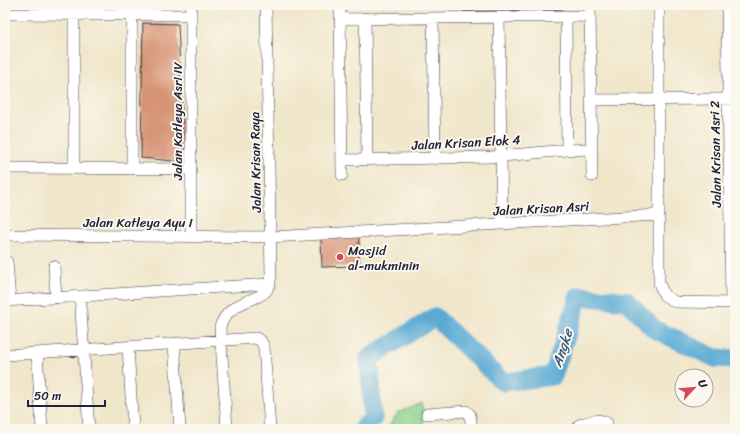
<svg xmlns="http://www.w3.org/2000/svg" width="740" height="434" viewBox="0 0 740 434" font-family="Sriracha,sans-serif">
<rect width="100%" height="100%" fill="#fbf7ec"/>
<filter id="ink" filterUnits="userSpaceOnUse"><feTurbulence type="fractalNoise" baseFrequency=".025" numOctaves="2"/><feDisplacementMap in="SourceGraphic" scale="8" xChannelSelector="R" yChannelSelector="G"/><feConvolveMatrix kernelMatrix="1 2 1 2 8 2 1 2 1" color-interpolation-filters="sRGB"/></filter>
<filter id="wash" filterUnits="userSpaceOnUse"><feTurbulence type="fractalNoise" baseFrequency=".012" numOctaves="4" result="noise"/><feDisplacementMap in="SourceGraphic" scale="16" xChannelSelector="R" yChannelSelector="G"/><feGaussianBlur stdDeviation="0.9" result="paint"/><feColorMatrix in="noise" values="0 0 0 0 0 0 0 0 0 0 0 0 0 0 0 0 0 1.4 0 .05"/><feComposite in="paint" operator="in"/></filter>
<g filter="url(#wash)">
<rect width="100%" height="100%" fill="#f0e6ca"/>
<path fill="#88d08b" stroke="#557963" d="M422,403L424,429H387L398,413Z"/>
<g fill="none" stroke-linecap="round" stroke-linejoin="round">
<path stroke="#5aaad4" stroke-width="19" d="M363,429L373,418L369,358L435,317L503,382L553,376L579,296L627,301L654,329L715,358L735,359"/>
</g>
<g id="blocks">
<path fill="#d79375" d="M465,5H563V9L464,12Z
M143,23L178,24L184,162L141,158Z
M359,236V266L322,267L321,239Z"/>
</g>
</g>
<g filter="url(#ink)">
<use href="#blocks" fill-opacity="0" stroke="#413f50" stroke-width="1"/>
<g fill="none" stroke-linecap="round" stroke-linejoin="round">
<g stroke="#413f50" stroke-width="12">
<path id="minor" d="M191,5V236
M340,5L342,175
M590,5L592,176
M659,5V283L664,295L675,302L735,303
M727,5L731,302
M5,14L191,15
M74,15V168
M132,15V169
M499,17L502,224
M566,17L567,150
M365,18L367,160
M433,18L435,159
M340,19L590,16
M591,100L734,99
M342,160L491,157L567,150L591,149
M5,168L191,169
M5,235L271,237L658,215
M7,262L10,301
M54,266L56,298
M80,296L89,429
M5,301L270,284
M174,344L180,429
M128,347L133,429
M37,353L42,429
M5,355L256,338L261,341L264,347L270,429
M427,414L466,411L470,415L472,429
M579,425C588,422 598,417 607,423V429
M227,429L220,327C225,311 237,305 252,299C257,297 263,295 266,291C269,287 270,281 271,276L266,5"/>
</g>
<use href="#minor" stroke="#fff" stroke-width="11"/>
</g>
</g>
<circle fill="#d1495b" stroke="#fbf7ec" stroke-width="1.5" cx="340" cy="257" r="4"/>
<g text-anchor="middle" stroke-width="4" stroke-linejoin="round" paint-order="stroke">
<g font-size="13" fill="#22223b" stroke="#fbf7ec">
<text transform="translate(177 121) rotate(-90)" y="5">Jalan Katleya Asri IV</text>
<text transform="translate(466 142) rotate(-3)" y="5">Jalan Krisan Elok 4</text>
<text transform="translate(715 154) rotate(-91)" y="5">Jalan Krisan Asri 2</text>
<text transform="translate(255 162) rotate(-91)" y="5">Jalan Krisan Raya</text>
<text transform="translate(541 208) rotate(-3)" y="5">Jalan Krisan Asri</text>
<text x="138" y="227">Jalan Katleya Ayu I</text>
</g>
<g font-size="13" fill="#22223b" stroke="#fbf7ec" text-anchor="start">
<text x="348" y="255">Masjid<tspan x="348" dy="15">al-mukminin</tspan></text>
</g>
<g font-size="14" font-style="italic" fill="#385878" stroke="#fbf7ec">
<text transform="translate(562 348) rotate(-72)" y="5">Angke</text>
</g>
</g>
<rect width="740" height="434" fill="none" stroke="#fbf7ec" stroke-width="20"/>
<g transform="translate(694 388) rotate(64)"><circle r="19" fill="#fbf7ec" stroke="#a4a2a5"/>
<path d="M0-3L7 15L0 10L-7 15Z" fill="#d1495b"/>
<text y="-6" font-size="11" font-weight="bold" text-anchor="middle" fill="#22223b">U</text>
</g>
<path d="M28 400v6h77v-6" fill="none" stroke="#22223b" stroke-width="2"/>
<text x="34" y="400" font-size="12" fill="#22223b" stroke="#fbf7ec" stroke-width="3" paint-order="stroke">50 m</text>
</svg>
